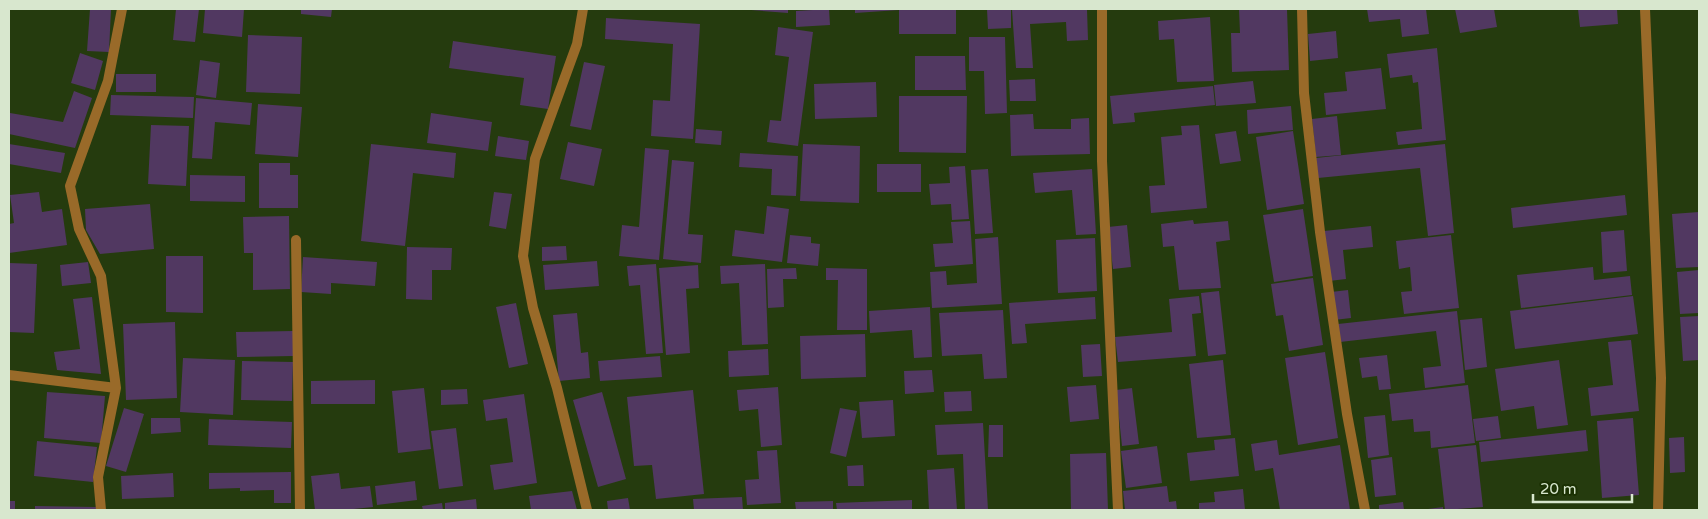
<svg xmlns="http://www.w3.org/2000/svg" width="1708" height="519" viewBox="0 0 1708 519" font-family="'Varela Round',sans-serif">
<rect width="100%" height="100%" fill="#253b0e"/>
<path fill="#513861" d="M90,9H111L109,52L87,51Z
M176,9H199L195,42L173,40Z
M205,9H244L242,37L203,33Z
M301,9H332L331,17L301,14Z
M751,9H788V13L751,10Z
M829,9L830,25L796,27V11Z
M855,9H956V34H899V10L855,13Z
M987,9H1011V28L988,29Z
M1012,9H1087L1088,40L1067,41L1066,22L1030,24L1033,68H1016Z
M1239,9H1287L1289,70L1232,72L1231,33H1240Z
M1367,9H1426L1429,34L1402,37L1400,19L1369,22Z
M1455,9H1494L1497,27L1460,33Z
M1578,9H1617L1618,24L1580,27Z
M1210,17L1214,81L1177,82L1174,39L1159,40L1158,21Z
M606,18L700,24L693,139L651,136L653,100L670,101L673,44L605,39Z
M778,27L813,32L798,146L767,142L770,120L781,121L789,57L775,55Z
M1336,31L1338,58L1310,61L1308,34Z
M248,35L302,37L300,94L246,92Z
M969,37H1005L1007,113L985,114L984,71H969Z
M453,41L556,56L548,109L520,105L524,78L449,68Z
M1437,48L1446,140L1398,145L1396,132L1422,129L1418,82L1413,83L1412,75L1390,78L1387,54Z
M80,53L103,61L95,90L71,83Z
M915,56H965L966,90H915Z
M200,60L220,63L216,98L196,95Z
M584,62L605,66L591,130L570,126Z
M1381,68L1386,109L1326,115L1324,93L1347,91L1345,72Z
M116,74H156V92H116Z
M1035,79L1036,101H1010L1009,80Z
M1253,81L1256,103L1216,106L1214,85Z
M876,82L877,117L815,119L814,84Z
M1213,86L1215,105L1134,113L1135,122L1113,124L1110,96Z
M74,91L92,98L75,148L9,134L10,113L63,122Z
M111,95L194,97L193,118L110,115Z
M899,96H967L966,153L899,152Z
M196,98L252,103L250,125L215,122L212,159L192,158Z
M258,104L302,107L298,157L255,154Z
M1291,106L1293,130L1248,134L1247,110Z
M431,113L492,122L488,151L427,143Z
M1033,114L1034,129H1071V119L1089,118L1090,154L1011,156L1010,115Z
M1337,116L1341,155L1316,157L1312,119Z
M151,125L189,126L186,186L148,184Z
M1199,125L1207,208L1151,213L1149,186L1165,185L1161,137L1182,135L1181,126Z
M696,129L722,131L721,145L695,143Z
M1236,131L1241,161L1220,164L1215,134Z
M1293,131L1304,204L1267,210L1256,137Z
M498,136L529,141L526,160L495,156Z
M568,142L602,149L594,186L560,179Z
M9,144L65,153L61,173L9,164Z
M371,144L456,153L454,178L413,173L405,246L361,241Z
M803,144L860,146L859,203L800,201Z
M1445,144L1454,233L1428,236L1420,168L1318,178L1316,158Z
M645,148L669,150L659,260L619,256L622,225L639,227Z
M740,153L798,156L796,196L771,195L772,169L739,167Z
M672,160L694,162L688,234L703,235L701,263L663,259Z
M259,163H290V175H298V208H259Z
M877,164H921V192H877Z
M965,166L969,219L952,220L951,204L931,205L929,184L950,183L949,167Z
M988,169L993,233L975,234L971,170Z
M1092,169L1096,234L1076,235L1072,190L1035,193L1033,173Z
M190,175L245,176V202L190,201Z
M39,192L42,212L62,209L67,245L9,253V224L14,223L10,195Z
M494,192L512,194L506,229L489,226Z
M1625,195L1627,215L1513,228L1511,208Z
M150,204L154,249L100,254L86,230L85,209Z
M767,206L789,209L782,262L732,256L735,230L764,234Z
M1303,209L1313,276L1274,282L1263,215Z
M1699,212V267L1676,268L1672,214Z
M289,216L290,289L253,290V253H244L243,217Z
M1193,220L1194,224L1228,221L1230,240L1216,242L1221,288L1179,290L1174,246L1163,247L1161,224Z
M970,221L973,264L935,267L933,244L953,243L951,222Z
M1127,225L1131,267L1113,269L1108,227Z
M1371,226L1373,247L1343,250L1346,279L1329,281L1324,231Z
M1624,230L1627,271L1603,273L1601,232Z
M790,235L811,237V243L820,244L818,266L787,263Z
M1451,235L1459,308L1404,314L1401,292L1412,291L1410,267L1399,269L1396,241Z
M998,237L1002,304L932,308L930,272L946,271L947,285L977,283L975,239Z
M1095,238L1097,291L1058,293L1056,240Z
M566,246L567,260L542,261V247Z
M407,247L452,248L451,270H432V300L406,299Z
M166,256H203V313L166,312Z
M303,257L377,262L375,286L331,283V294L301,292Z
M597,261L599,286L545,290L543,265Z
M88,262L91,283L62,286L60,265Z
M9,263L37,264L34,333L9,332Z
M656,264L663,353L646,354L640,285L629,286L627,266Z
M765,264L768,344L742,345L739,283L721,284L720,266Z
M698,265L699,288L686,289L690,353L666,355L659,268Z
M1593,267L1594,280L1630,276L1632,295L1521,308L1517,275Z
M796,268L797,279H783L784,307L768,308L767,269Z
M826,268L867,269V330H837L838,280H826Z
M1699,270V313L1680,314L1677,272Z
M1313,278L1323,345L1289,351L1283,315L1276,316L1271,284Z
M1348,290L1351,318L1334,320L1331,292Z
M1219,291L1226,354L1208,356L1201,293Z
M1199,296L1201,313L1192,314L1196,356L1118,362L1115,337L1172,332L1169,299Z
M1633,296L1638,334L1515,349L1510,311Z
M92,297L101,374L57,370L54,352L80,349L73,299Z
M1095,297L1096,319L1025,324L1027,343L1012,344L1009,303Z
M516,303L528,364L509,368L496,307Z
M930,307L932,357L914,358L912,330L870,333L869,311Z
M1003,310L1007,378L984,379L982,354L942,356L939,313Z
M1457,311L1465,383L1425,388L1423,368L1441,366L1436,331L1340,342L1338,324Z
M577,313L581,353L588,352L590,378L559,381L553,315Z
M1699,316V360L1683,361L1680,317Z
M1482,318L1487,367L1465,370L1460,320Z
M175,322L177,398L126,400L123,324Z
M293,331V356L237,357L236,332Z
M865,334L866,377L801,379L800,336Z
M1631,340L1639,411L1591,416L1588,388L1613,385L1608,342Z
M1100,344L1102,376L1083,377L1081,345Z
M768,349L769,375L729,377L728,351Z
M1325,352L1338,438L1298,445L1285,358Z
M1387,355L1391,389L1379,390L1377,376L1362,378L1359,358Z
M660,356L662,377L600,381L598,361Z
M183,358L235,360L233,415L180,412Z
M1223,360L1231,435L1197,438L1189,364Z
M1559,360L1568,425L1537,429L1534,406L1501,411L1495,369Z
M242,361L293,362L292,401L241,400Z
M932,370L934,392L905,394L904,371Z
M375,380V404H311V381Z
M1096,385L1099,419L1070,422L1067,387Z
M1468,385L1475,443L1431,448L1430,431L1414,432L1413,419L1392,421L1389,394Z
M778,387L782,445L761,447L758,409L739,411L737,390Z
M424,388L431,449L398,453L392,391Z
M1132,388L1139,444L1122,446L1116,390Z
M467,389L468,404L441,405V390Z
M693,390L704,494L656,499L652,465L634,466L627,397Z
M971,391L972,411L945,412L944,392Z
M47,392L105,396L101,443L44,438Z
M602,392L626,479L598,487L573,400Z
M524,394L537,483L494,490L490,465L513,462L507,418L486,421L483,400Z
M893,400L895,436L862,438L859,402Z
M124,408L144,414L126,472L106,466Z
M840,408L857,411L846,457L830,453Z
M1385,415L1389,455L1368,458L1364,417Z
M1498,416L1501,438L1476,441L1473,419Z
M151,418H180L181,432L151,434Z
M1633,418L1639,495L1602,498L1597,421Z
M209,419L292,422L291,448L208,445Z
M983,423L988,510H965L963,454L937,455L935,425Z
M989,425H1003V457H988Z
M456,428L463,486L439,489L431,431Z
M1586,430L1588,451L1481,462L1479,442Z
M1684,437L1685,472L1670,473L1669,438Z
M1235,438L1239,476L1190,481L1187,453L1215,450L1214,440Z
M1277,440L1279,455L1340,445L1350,510H1280L1273,468L1255,471L1251,444Z
M37,441L97,447L93,482L34,476Z
M1476,445L1483,507L1445,510L1438,449Z
M1157,446L1162,483L1126,488L1121,451Z
M777,450L781,503L747,505L745,480L759,479L757,451Z
M1106,453L1108,510H1071L1070,454Z
M1392,457L1396,495L1375,497L1371,460Z
M863,465L864,486H848L847,466Z
M954,468L957,510H929L927,470Z
M291,472V503H274V490L240,491V488L209,489V473Z
M173,473L174,497L122,499L121,476Z
M339,473L341,489L370,486L373,507L344,510H315L311,476Z
M415,481L417,500L377,505L375,486Z
M1167,486L1169,502L1176,501L1177,510H1125L1123,491Z
M1243,489L1245,510H1199V503L1215,502L1214,492Z
M572,491L577,510H531L529,496Z
M742,497L743,510H694L693,499Z
M628,498L630,510H608L607,501Z
M476,499L477,510H445V503Z
M912,500V510H837L836,503Z
M9,501H15V510H9Z
M833,501V510H796L795,502Z
M1403,502L1404,510H1379V505Z
M442,503L443,510H423L422,506Z
M35,506L96,507V510H35Z
M1443,507V510H1428V509Z"/>
<g fill="none" stroke-linecap="round" stroke-linejoin="round">
<path stroke="#996a29" stroke-width="10" d="M583,9L577,44L535,159L523,256L533,308L557,388L587,510
M1102,9V161L1118,510
M1302,9L1304,93L1320,232L1347,414L1365,510
M1645,9L1661,378L1658,510
M296,240L300,510
M9,375L116,388
M101,510L98,477L116,388L101,276L79,229L70,186L108,81L122,9"/>
</g>
<rect width="1708" height="519" fill="none" stroke="#d8e7ce" stroke-width="20"/>
<path d="M1533 494v8h99v-8" fill="none" stroke="#d8e7ce" stroke-width="2.5"/>
<text x="1540" y="494" font-size="15" fill="#d8e7ce" stroke="#1b3103" stroke-width="4" paint-order="stroke">20 m</text>
</svg>
